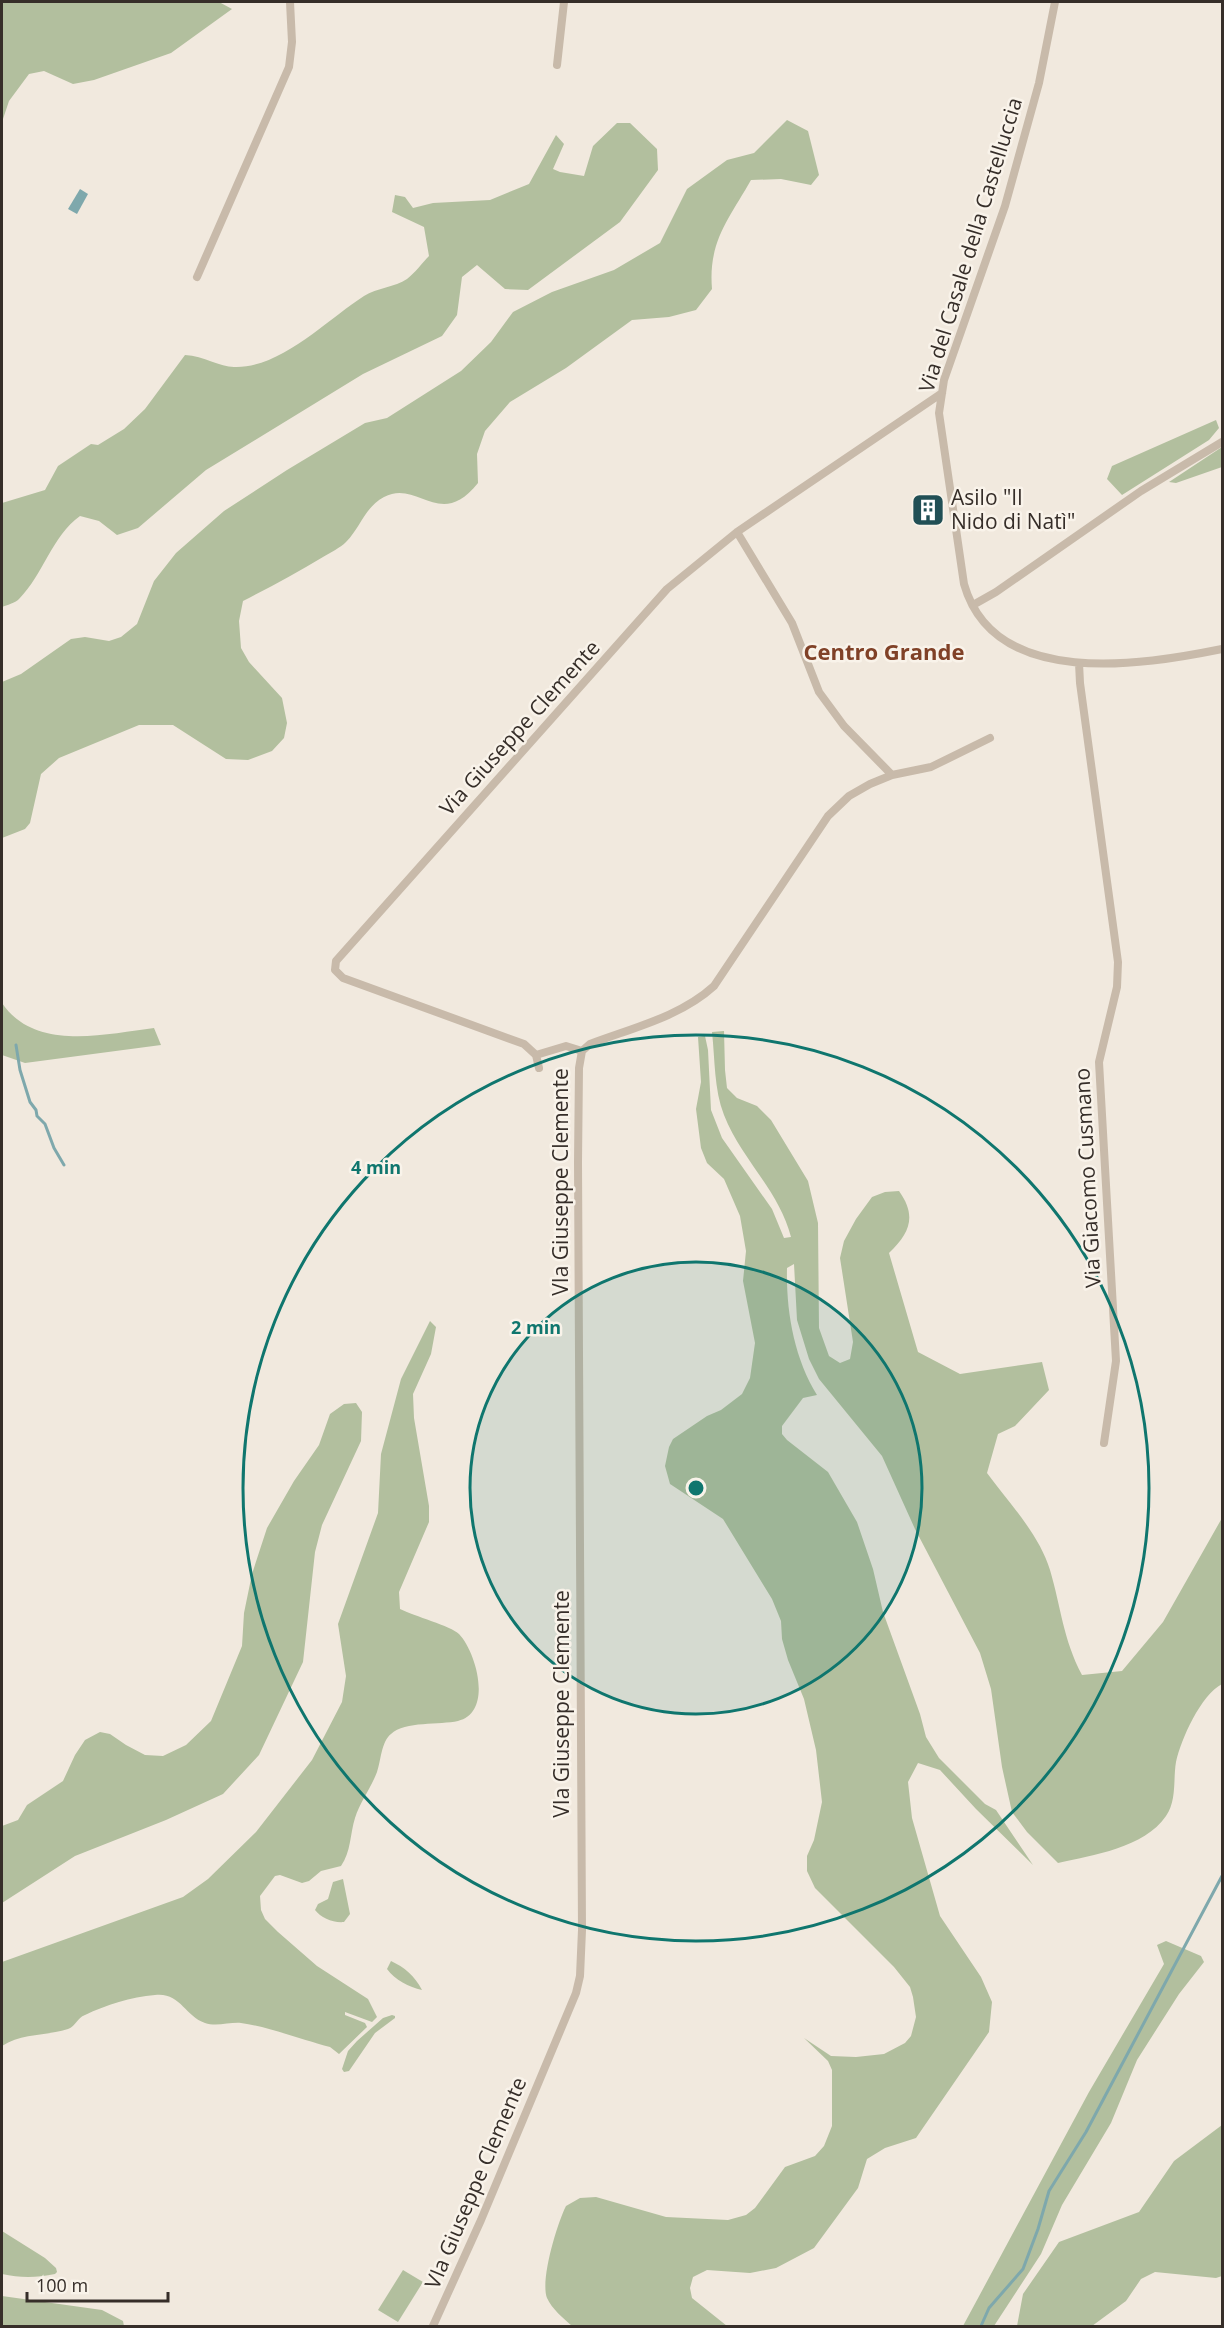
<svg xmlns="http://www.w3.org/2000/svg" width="1224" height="2328" viewBox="0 0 1224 2328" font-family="'Open Sans',sans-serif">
<rect width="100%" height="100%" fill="#f1e9de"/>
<path fill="#b2bf9e" d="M2,2H219L232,9L171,53L94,80L73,84L44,71L29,74L9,101L2,122Z
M787,120L808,131L819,175L811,185L781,179L751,180C729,219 708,241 712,289L696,310L669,317L632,320L566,368L510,402L485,431L477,454L478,483C440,531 418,479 384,497C364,508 361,527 346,542C340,548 331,552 323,557C297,573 270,587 243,601L239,621L241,648L249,662L282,698L287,723L284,738L272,751L248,760L226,759L173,725H139L59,758L41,774L30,823L25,829L2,838V682L21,674L71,639L85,637L109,641L121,637L137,624L154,581L176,553L224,511L287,470L365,423L387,418L461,371L491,342L513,312L552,292L614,270L660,243L687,189L727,160L754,153Z
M617,123H630L657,149L658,170L620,222L528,290L505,289L477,265L462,277L457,315L442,336L363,374L206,470L138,528L117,535L99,521L80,516C52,536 43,575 19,599C15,603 7,605 2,607V503L45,490L58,466L91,444L98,445L124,429L145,409L185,355C204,356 220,367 234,367C280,369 328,319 364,296C377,288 395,287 407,279C415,273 422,263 429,256L424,227L392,212L395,195L405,197L413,208L433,203L490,200L529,184L556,135L564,144L553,169L560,172L584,176L593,146Z
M1216,420L1219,428L1209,440L1122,495L1107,479L1112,466Z
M1222,447V467L1176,483L1169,482Z
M2,1003C35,1052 105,1034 154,1028L161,1045L25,1063L2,1055Z
M724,1031L725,1070L727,1088L737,1098L757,1106L771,1120L808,1181L818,1223L819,1328L829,1356L840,1363L850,1359L853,1342L840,1258L844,1241L856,1219L872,1197L885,1192L899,1191C917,1216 910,1233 889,1253L918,1352L960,1374L1042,1362L1049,1390L1015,1426L998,1434L987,1473C1009,1503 1039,1534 1050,1570C1061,1607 1063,1639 1082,1675L1122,1671L1163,1622L1222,1518V1684C1201,1695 1181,1739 1176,1762C1173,1779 1177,1800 1166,1816C1144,1848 1093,1855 1058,1863L1027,1832L1012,1812L1002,1767L991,1689L980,1653L915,1529L882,1456L819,1379L809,1359L797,1320L794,1264L787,1268C786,1311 794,1358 817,1395L803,1398L782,1426V1434L787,1440L828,1472L857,1522L873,1569L883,1612L920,1714L926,1737L939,1758L985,1804L996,1810L1033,1865L976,1809L940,1770L918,1763L908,1782L912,1818L940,1916L981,1977L992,2002L989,2032L916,2138L885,2148L867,2159L858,2188L814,2248L776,2268L750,2273L707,2270L693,2277L690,2288L692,2298L727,2326H572C563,2318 552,2309 547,2298C540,2280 557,2224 566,2206L580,2198L596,2197L666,2217L728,2220L746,2215L755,2208L785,2167L815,2156L824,2146L832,2126V2070L828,2061L804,2038L831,2056L856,2057L884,2054L905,2043L911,2036L916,2017L913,1997L910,1987L894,1967L815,1888L807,1871V1856L814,1840L822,1802L816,1750L804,1699L788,1660L782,1639L781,1621L772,1599L723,1519L670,1484L665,1466L669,1447L673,1439L707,1416L721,1410L742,1394L750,1378L755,1343L743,1281L746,1251L740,1216L724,1179L707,1163L701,1148L696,1109L701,1082L698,1037L705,1036L708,1050L711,1110L722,1138L772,1209L784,1238L791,1237C779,1190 741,1159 724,1115C714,1090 715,1059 712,1032Z
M430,1321L436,1327L431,1354L413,1394L414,1418L429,1506V1522L399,1592L400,1609C414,1616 451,1626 459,1634C477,1653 493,1713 458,1721C440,1725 405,1721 391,1734C381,1742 381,1761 377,1772C371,1788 360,1802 355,1818C350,1834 351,1852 341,1866L321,1871L309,1881L302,1883L280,1875L275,1876L260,1896L261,1910L265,1919L278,1932L317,1966L368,1999L377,2017L372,2022L345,2012V2015L365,2023L367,2027L339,2054L330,2047C303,2040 269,2027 241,2023C230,2022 216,2027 205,2023C185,2016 180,1992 155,1995C131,1997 106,2005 85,2015C77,2018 76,2026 68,2029C46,2036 22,2033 2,2046V1962L183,1897L208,1879L256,1832L312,1760L342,1702L346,1676L338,1624L378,1513L381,1454L401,1379Z
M356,1403L362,1412L361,1441L322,1525L315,1552L303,1662L259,1755L223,1794L166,1820L75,1856L2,1903V1826L18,1820L27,1805L63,1781L75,1755L85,1740L100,1732L110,1734L126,1745L145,1755L163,1756L186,1745L211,1721L242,1646L244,1613L252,1574L267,1528L294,1481L319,1445L330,1414L344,1404Z
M343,1879L350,1914L344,1922C333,1923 321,1918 315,1910L318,1904L328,1899L333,1882Z
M1166,1941L1201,1956L1204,1962L1179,1994L1137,2060L1111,2123L1062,2205L1041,2254L994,2326H963L1089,2092L1164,1964L1157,1945Z
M391,1961C404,1967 415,1976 422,1990C409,1987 395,1980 387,1969Z
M392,2015L395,2016V2018L375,2033L349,2071L344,2072L342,2069L348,2051L357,2041L383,2018Z
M1222,2125V2276L1216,2278L1155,2272L1141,2279L1126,2301L1092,2326H1017L1023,2294L1059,2242L1139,2212L1174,2161Z
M2,2231L45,2258L56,2268L57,2272L55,2274C36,2278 20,2278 2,2274Z
M403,2270L423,2282L398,2322L378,2310Z
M2,2296L102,2310L123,2321L124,2326H2Z"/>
<path fill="#7ea8ac" d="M80,189L88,194L77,214L68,209Z"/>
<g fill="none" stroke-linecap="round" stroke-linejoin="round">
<path stroke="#7ea8ac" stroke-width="3" d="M16,1045L20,1070L30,1102L36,1110L37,1116L45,1124L54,1148L64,1165
M981,2326L989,2308L1023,2269L1038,2229L1049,2191L1086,2132L1222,1876"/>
<path stroke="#c8baaa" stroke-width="8" d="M1055,2L1039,83L1005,206L944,380L939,413L964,584C994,690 1143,665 1222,649
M557,65L564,2
M197,277L289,67L292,42L290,2
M737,532L792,623L819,692L844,726L892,775
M973,605L996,592L1141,491L1222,442
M1079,663L1080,683L1118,962L1117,987L1099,1062L1116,1361L1104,1443
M582,1051L590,1044C632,1028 680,1017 714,986L828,816L849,796L870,784L892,775L931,767L990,738
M536,1055L566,1046L582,1051
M539,1068L536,1055L524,1044L343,978L335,970L336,961L667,589L737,532L942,393
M433,2326L481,2220L576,1993L580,1976L582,1930L578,1162L579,1068L582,1051"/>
</g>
<circle cx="696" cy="1488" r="226" fill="#0f766e" fill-opacity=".12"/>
<g fill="none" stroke="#0f766e" stroke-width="3">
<circle cx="696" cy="1488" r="226"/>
<circle cx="696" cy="1488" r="453"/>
</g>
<defs>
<g id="building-square" transform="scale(1.725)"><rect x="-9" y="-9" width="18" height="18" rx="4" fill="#214f55" stroke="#f9f3ea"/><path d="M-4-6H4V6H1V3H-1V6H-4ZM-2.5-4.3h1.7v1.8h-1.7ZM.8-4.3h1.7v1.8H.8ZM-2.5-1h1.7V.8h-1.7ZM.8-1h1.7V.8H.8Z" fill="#fff"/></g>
</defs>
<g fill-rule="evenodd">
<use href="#building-square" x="928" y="510"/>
</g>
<g text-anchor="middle" stroke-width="5" stroke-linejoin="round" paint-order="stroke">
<g font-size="21" fill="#362e29" stroke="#f9f3ea">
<text transform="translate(971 245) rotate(-73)" y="7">Via del Casale della Castelluccia</text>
<text transform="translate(520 728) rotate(-48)" y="7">Via Giuseppe Clemente</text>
<text transform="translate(1088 1178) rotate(-93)" y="7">Via Giacomo Cusmano</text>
<text transform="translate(561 1182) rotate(-90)" y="7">VIa Giuseppe Clemente</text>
<text transform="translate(562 1704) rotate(-90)" y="7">VIa Giuseppe Clemente</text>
<text transform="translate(476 2183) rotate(-67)" y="7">VIa Giuseppe Clemente</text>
</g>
<g font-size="21" fill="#362e29" stroke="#f9f3ea" text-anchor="start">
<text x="951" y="505">Asilo "Il<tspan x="951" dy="24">Nido di Natì"</tspan></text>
</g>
<g font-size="22" font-weight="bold" fill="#804127" stroke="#f9f3ea">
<text x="884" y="660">Centro Grande</text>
</g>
</g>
<circle cx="696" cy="1488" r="9" fill="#0f766e" stroke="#f9f3ea" stroke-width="3"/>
<g font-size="18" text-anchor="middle" font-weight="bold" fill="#0f766e" stroke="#f9f3ea" stroke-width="5" stroke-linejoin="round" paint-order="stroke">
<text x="376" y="1174">4 min</text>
<text x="536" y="1334">2 min</text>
</g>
<rect width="1224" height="2328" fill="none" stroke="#362e29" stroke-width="6"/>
<path d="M27 2292v9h141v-9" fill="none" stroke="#362e29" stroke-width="3"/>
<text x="36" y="2292" font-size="18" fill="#362e29" stroke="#f9f3ea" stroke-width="4.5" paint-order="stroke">100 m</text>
</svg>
